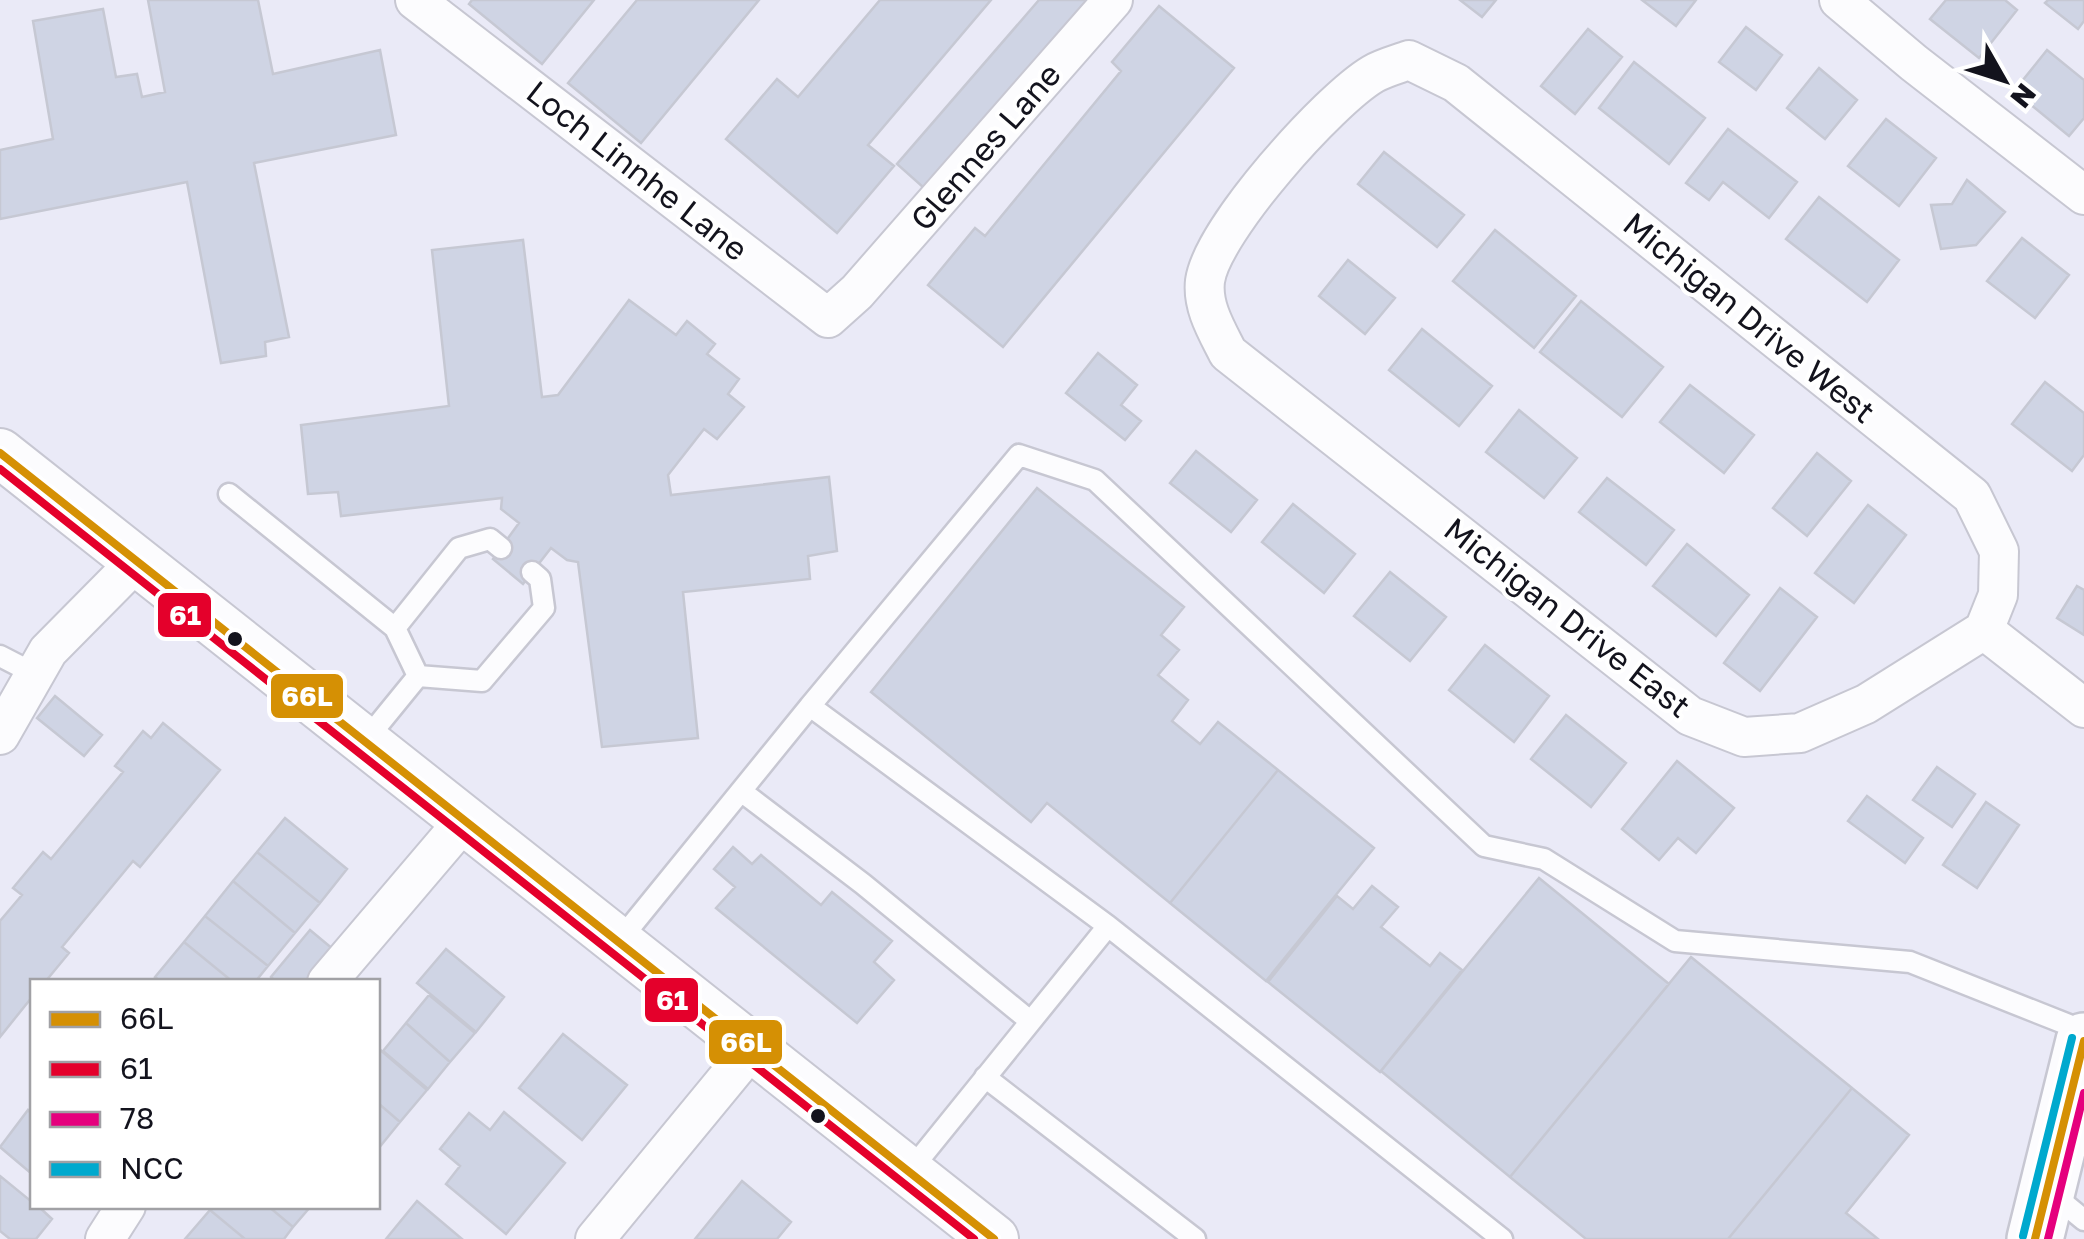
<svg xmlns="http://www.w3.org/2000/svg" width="2084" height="1239" viewBox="0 0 2084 1239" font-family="'Golos Text',sans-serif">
<rect width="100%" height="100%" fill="#eaeaf7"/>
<path fill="#cfd4e4" stroke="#c6c8d3" stroke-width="2.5" d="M148,0H258L273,74L380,50L396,135L254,163L289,337L265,342L266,356L221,363L187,182L0,219V150L53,139L33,21L103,9L116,77L137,74L142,97L165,92Z
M472,0H594L542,64L469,4Z
M637,0H759L641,143L568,83Z
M880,0H991L868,145L894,166L837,233L726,139L777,79L798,97Z
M1039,0H1087L924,188L897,164Z
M1460,0H1496L1482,17Z
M1642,0H1696L1676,26Z
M1946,0H2005L2017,10L1979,58L1930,19Z
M2048,0H2084V21L2078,29L2045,3Z
M1159,6L1234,68L1003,347L928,285L975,228L985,236L1121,71L1112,62Z
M1746,27L1782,55L1756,90L1719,62Z
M1588,29L1622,57L1575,114L1541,86Z
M2047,50L2084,80V118L2069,136L2014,91Z
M1634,62L1705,118L1669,164L1599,108Z
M1819,68L1857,100L1825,139L1787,108Z
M1886,119L1936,158L1899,206L1848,166Z
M1728,129L1797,182L1769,218L1723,182L1709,200L1686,183Z
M1384,152L1464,215L1437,247L1358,184Z
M1967,180L2005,212L1976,245L1941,249L1931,205L1952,204Z
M1819,197L1899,260L1867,302L1786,239Z
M1495,230L1576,296L1534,348L1453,281Z
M2022,238L2069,275L2035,318L1987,281Z
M523,240L542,397L558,395L629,300L676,335L687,321L715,344L707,354L739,379L728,394L744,407L717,439L704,429L668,475L671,495L829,477L837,551L808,556L810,579L683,592L698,738L602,747L578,562L567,560L551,548L523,584L493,559L519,523L501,509L502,498L341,516L338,492L308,494L301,425L449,406L432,250Z
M1348,260L1395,298L1365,334L1319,296Z
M1581,301L1663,367L1622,417L1540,352Z
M1422,329L1492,386L1459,426L1389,370Z
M1098,353L1137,385L1121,405L1141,421L1125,440L1066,393Z
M2045,382L2084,413V455L2072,471L2012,424Z
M1690,385L1754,435L1724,473L1660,422Z
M1519,410L1577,458L1544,498L1486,452Z
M1196,451L1257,500L1231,532L1170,483Z
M1817,453L1851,481L1807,536L1773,508Z
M1607,478L1674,530L1646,565L1579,512Z
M1037,488L1184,607L1161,635L1179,650L1158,675L1188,700L1172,721L1200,744L1218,722L1278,770L1170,903L1047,803L1031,822L871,692Z
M1293,504L1355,554L1324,593L1262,542Z
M1868,505L1906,535L1854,603L1815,573Z
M1687,544L1749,595L1716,636L1653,586Z
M1390,572L1446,617L1410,661L1354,616Z
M2077,586L2084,590V635L2057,618Z
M1780,588L1817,617L1760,691L1724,663Z
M1485,645L1549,696L1514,742L1449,690Z
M55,696L102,735L84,756L37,718Z
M1566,715L1626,763L1591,807L1531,759Z
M163,723L220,770L140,867L133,861L62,947L69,953L45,982H32V997L0,1037V921L22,895L13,888L43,852L51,859L123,772L115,766L143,731L151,738Z
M1677,761L1734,808L1696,853L1678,838L1659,860L1622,829Z
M1937,767L1975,794L1952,827L1913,800Z
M1278,770L1374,848L1266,981L1170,903Z
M1867,796L1923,838L1905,863L1848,821Z
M1986,802L2019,825L1977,888L1943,865Z
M285,818L347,869L320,903L257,852Z
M733,847L752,864L761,855L821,905L832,892L892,941L874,962L894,980L857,1023L716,908L735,887L714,869Z
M257,852L320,903L295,933L233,881Z
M1539,878L1669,984L1510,1177L1381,1071Z
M233,881L295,933L268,966L205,916Z
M1372,886L1398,907L1381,927L1430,966L1440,953L1462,970L1380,1072L1268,982L1337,896L1353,909Z
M205,916L268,966L255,982H233L184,942Z
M310,930L334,950L309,982H276L271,977Z
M184,942L233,982H161L155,977Z
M446,949L504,997L476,1032L417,983Z
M1691,957L1852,1088L1728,1239H1586L1510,1177Z
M429,995L475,1033L450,1062L406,1023Z
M406,1023L450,1062L428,1089L383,1051Z
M563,1034L627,1085L582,1140L519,1088Z
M378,1048L427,1090L400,1122L378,1103Z
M1852,1088L1909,1135L1846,1213L1878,1239H1728Z
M378,1103L400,1122L378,1149Z
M28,1110L32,1114V1174L0,1147Z
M504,1112L565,1163L506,1234L446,1184L460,1166L440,1149L469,1113L490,1130Z
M0,1176L32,1202V1206H38L52,1219L36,1239H10L0,1231Z
M742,1181L791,1222L777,1239H695Z
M417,1201L462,1239H386Z
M212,1206H268L293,1227L284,1239H245L210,1210Z
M268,1206H311L293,1227Z
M210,1210L245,1239H185Z"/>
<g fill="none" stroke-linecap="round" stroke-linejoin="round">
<g stroke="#c7c7d2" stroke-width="25">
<path id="service" d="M229,494L395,628
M0,656L35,674
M418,676L395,628L459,548L490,539L501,548
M365,741L418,676L482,681L544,608L540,579L532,572
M741,791L863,884L1030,1021
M619,941L810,706
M985,1077L1195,1239
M909,1172L1108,926
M2050,1192L2084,1220
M1502,1239L1108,926L810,706L1019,455L1095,480L1484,846L1544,859L1675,941L1910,962L2084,1031"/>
</g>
<g stroke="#c7c7d2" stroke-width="42">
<path id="minor" d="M415,0L828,318L857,292L1113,0
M1839,0L1914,63L2084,195
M1409,60L1456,83L1972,496L1999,551L1998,595L1984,630L1866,704L1800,733L1744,737L1690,716L1228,353C1217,331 1202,307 1205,281C1212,230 1329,100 1373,74C1383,68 1398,64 1409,60Z
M1984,630L2084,708
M0,735L48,651L137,561
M327,982L464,821
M105,1239L126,1206
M595,1239L753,1047"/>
</g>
<g stroke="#c7c7d2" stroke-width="52">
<path id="tertiary" d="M0,453L994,1239"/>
</g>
<g stroke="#c7c7d2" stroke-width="60">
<path id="secondary" d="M2035,1239L2084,1041"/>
</g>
<use href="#service" stroke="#fcfcfe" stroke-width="20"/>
<use href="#minor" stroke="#fcfcfe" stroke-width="38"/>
<use href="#tertiary" stroke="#fcfcfe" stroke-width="48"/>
<use href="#secondary" stroke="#fcfcfe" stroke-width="55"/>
<g stroke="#fff" stroke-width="15">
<path id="bus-1" d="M0,453L994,1239
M2035,1239L2084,1041"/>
</g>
<g stroke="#fff" stroke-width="15">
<path id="bus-2" d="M0,469L974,1239"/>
</g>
<g stroke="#fff" stroke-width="15">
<path id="bus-3" d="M2048,1239L2084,1093"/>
</g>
<g stroke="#fff" stroke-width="15">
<path id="bus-4" d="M2023,1236L2072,1038"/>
</g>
<use href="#bus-1" stroke="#d59004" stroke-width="8"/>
<use href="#bus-2" stroke="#e4002b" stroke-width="8"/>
<use href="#bus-3" stroke="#e5007d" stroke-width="8"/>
<use href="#bus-4" stroke="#00a9ce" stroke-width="8"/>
</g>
<g fill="#13131d" stroke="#fff" stroke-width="4">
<circle cx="235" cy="639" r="9"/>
<circle cx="818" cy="1116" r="9"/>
</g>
<g text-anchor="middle" stroke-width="8" stroke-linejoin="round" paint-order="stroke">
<g font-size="32" fill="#13131d" stroke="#fff">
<text transform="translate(986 147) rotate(-49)" y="11">Glennes Lane</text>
<text transform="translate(637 171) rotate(38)" y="11">Loch Linnhe Lane</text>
<text transform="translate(1749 318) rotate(39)" y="11">Michigan Drive West</text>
<text transform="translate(1567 618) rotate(38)" y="11">Michigan Drive East</text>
</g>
</g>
<g stroke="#fff" stroke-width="4">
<rect x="156" y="591" width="57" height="48" rx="10" fill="#e4002b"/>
<rect x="269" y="672" width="76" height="48" rx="10" fill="#d59004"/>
<rect x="643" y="976" width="57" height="48" rx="10" fill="#e4002b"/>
<rect x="707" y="1018" width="77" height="48" rx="10" fill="#d59004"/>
</g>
<g font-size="28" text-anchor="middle" font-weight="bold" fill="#fff">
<text x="185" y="625">61</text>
<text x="307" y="706">66L</text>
<text x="672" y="1010">61</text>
<text x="746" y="1052">66L</text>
</g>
<rect x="30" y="979" width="350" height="230" fill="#ffffff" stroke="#a1a1a5" stroke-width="2.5"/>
<rect x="50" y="1012" width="50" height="15" fill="#d59004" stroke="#a1a1a5" stroke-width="2.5"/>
<text x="120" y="1029" font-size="30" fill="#13131d">66L</text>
<rect x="50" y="1062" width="50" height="15" fill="#e4002b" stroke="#a1a1a5" stroke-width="2.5"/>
<text x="120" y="1079" font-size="30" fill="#13131d">61</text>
<rect x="50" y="1112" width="50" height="15" fill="#e5007d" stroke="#a1a1a5" stroke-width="2.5"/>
<text x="120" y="1129" font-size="30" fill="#13131d">78</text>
<rect x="50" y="1162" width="50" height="15" fill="#00a9ce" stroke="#a1a1a5" stroke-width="2.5"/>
<text x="120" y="1179" font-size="30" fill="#13131d">NCC</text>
<g transform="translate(2004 80) rotate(129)" stroke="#ffffff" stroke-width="8" paint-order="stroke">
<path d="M0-8L18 38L0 25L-18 38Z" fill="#13131d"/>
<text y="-15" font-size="28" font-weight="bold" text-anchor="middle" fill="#13131d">N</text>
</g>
</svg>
